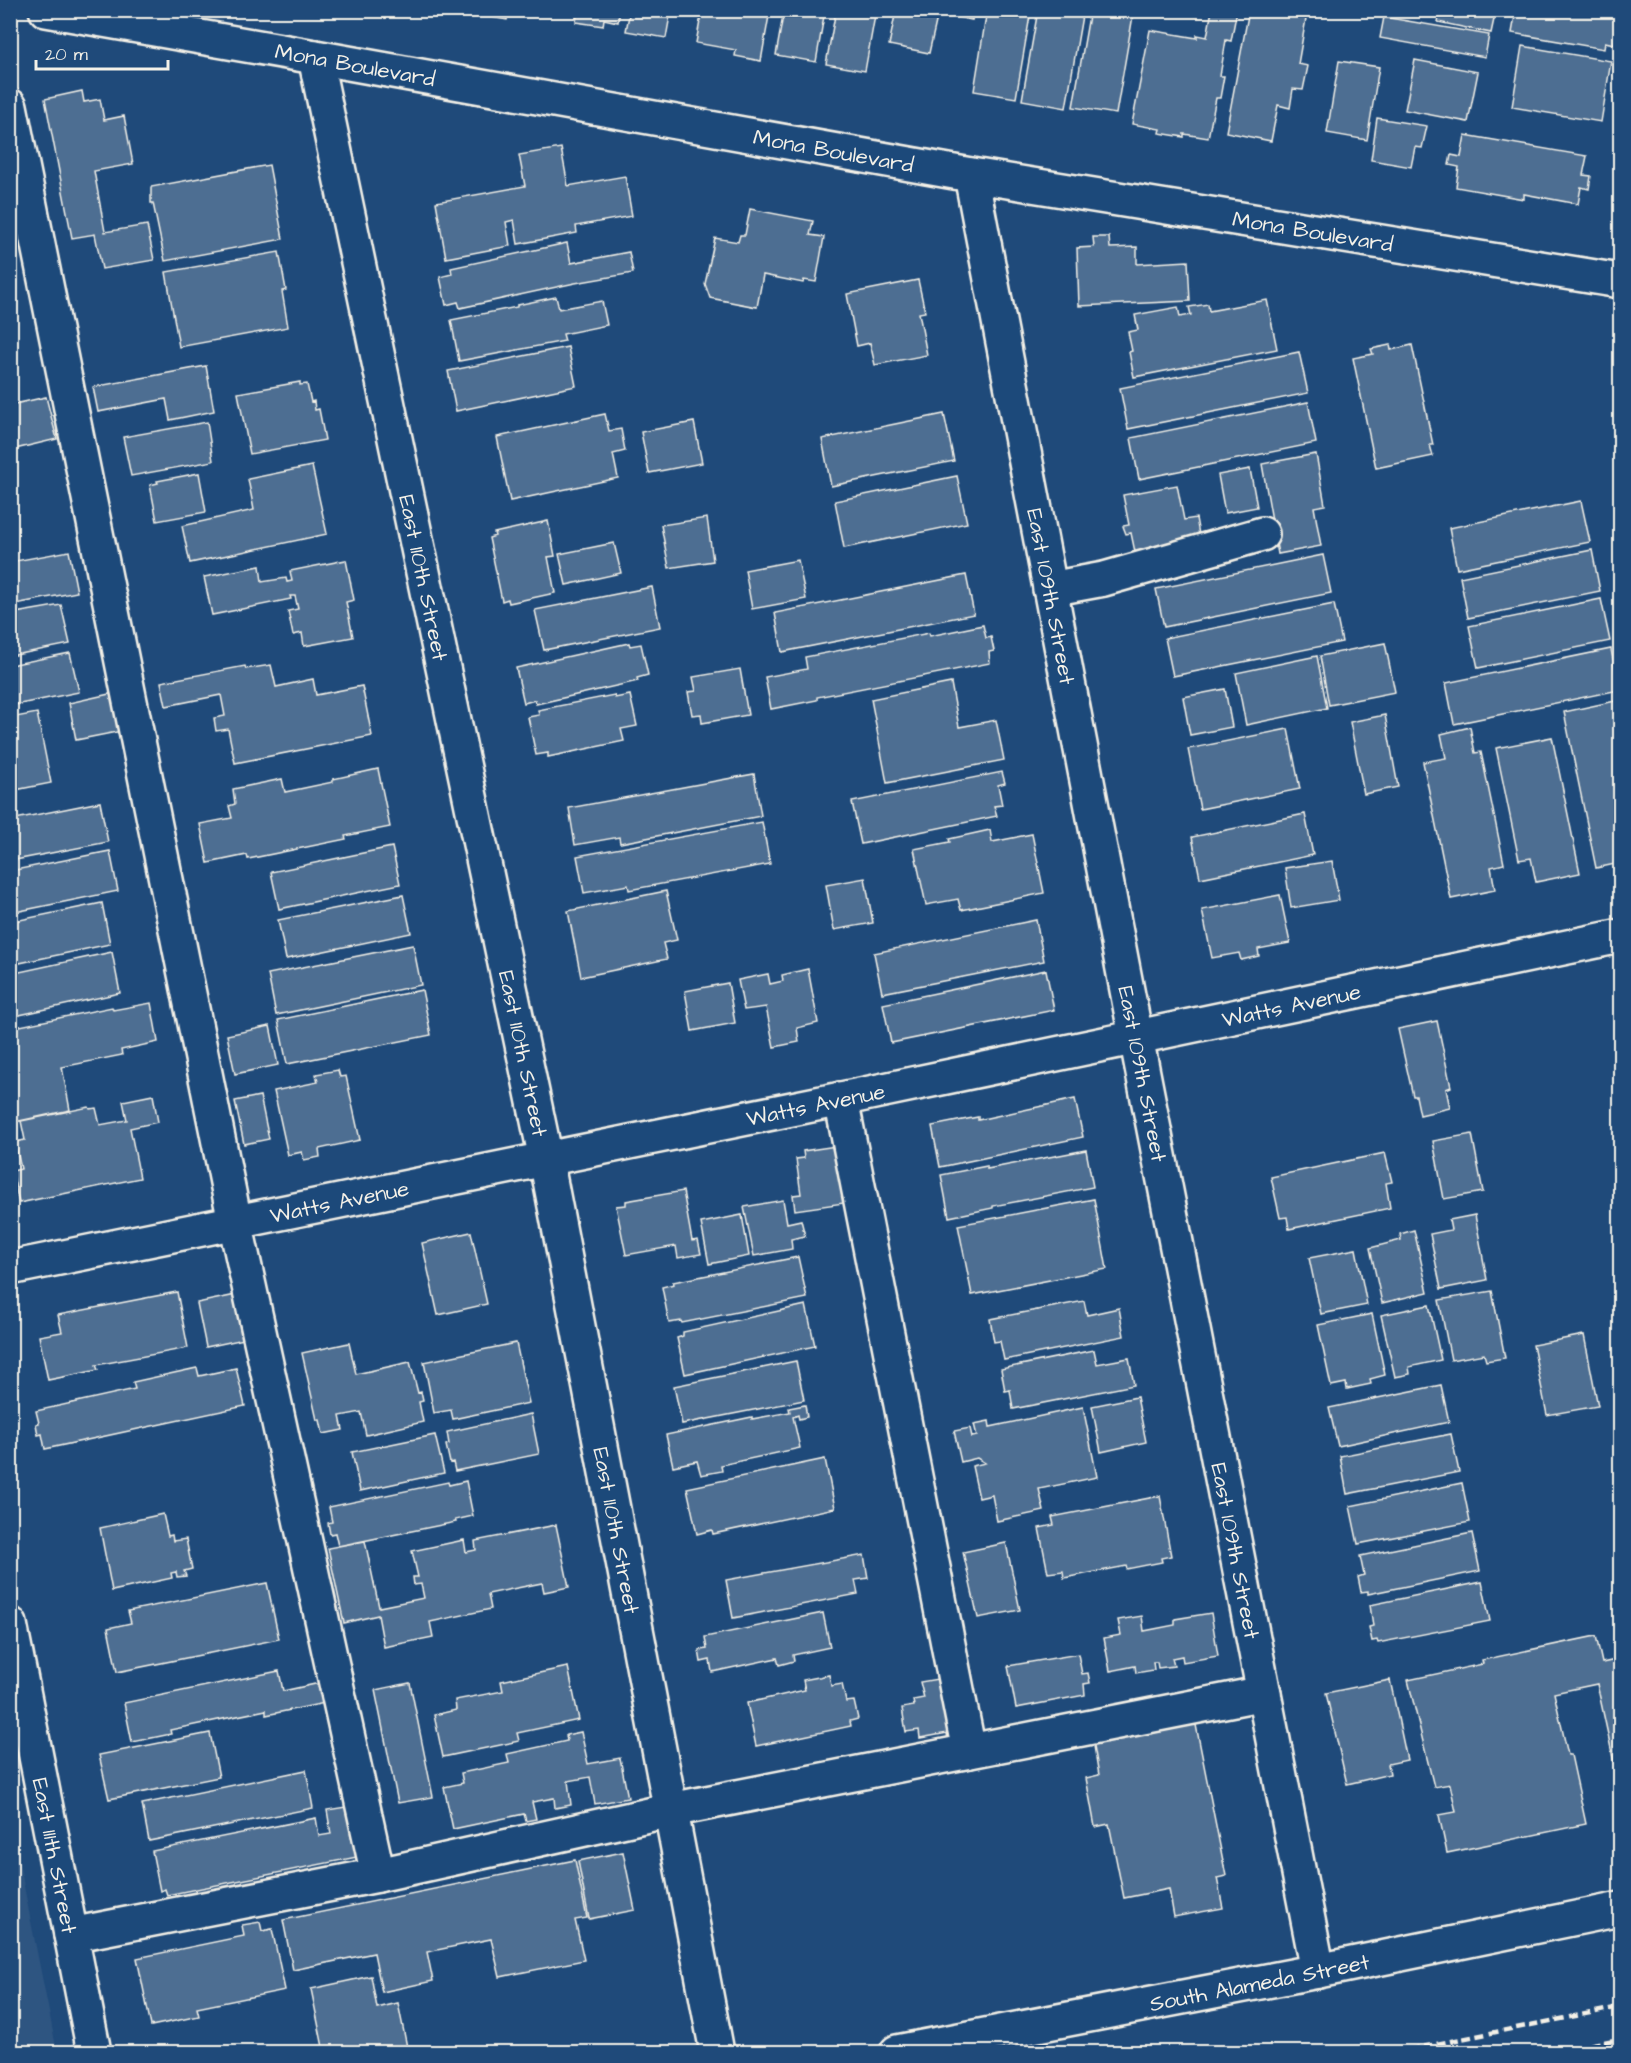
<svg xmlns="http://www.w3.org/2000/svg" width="1631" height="2063" viewBox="0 0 1631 2063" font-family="'Architects Daughter',sans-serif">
<rect width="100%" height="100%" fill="#1f4a7a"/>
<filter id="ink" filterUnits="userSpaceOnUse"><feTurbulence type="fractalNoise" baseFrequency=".0167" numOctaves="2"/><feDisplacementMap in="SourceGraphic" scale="12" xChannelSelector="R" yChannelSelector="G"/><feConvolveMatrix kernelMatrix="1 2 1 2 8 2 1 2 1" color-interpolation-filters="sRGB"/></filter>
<g filter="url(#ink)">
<path fill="#2d5581" d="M11,1821L57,2052H11Z"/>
<path fill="#4d6e92" stroke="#f4f1e8" stroke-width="1.5" d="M480,10H509L507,20L479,15Z
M578,10H620L618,22L604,19L603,26L576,22Z
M630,10H671L666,38L626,31Z
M702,10H770L761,61L735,56L736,50L696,43Z
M784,10H825L816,62L776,55Z
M836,10H876L865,71L826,64Z
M896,10H974L972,20L938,13L929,53L889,45Z
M987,10H1031L1016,98L974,91Z
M1038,10H1083L1066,108L1022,100Z
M1090,10H1134L1116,114L1073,107Z
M1212,10H1237L1231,41L1226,40L1220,76H1224L1220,98H1216L1208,138L1184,134V137L1159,133L1160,129L1132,124L1150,30L1197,38V35L1207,37Z
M1249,10H1291L1307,13L1298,64L1308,66L1303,90L1293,89L1290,108L1278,105L1271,141L1226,132Z
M1441,10H1496L1491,33L1438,22Z
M1516,10H1620L1614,44L1605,42L1604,49L1512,33Z
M1384,17L1489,35L1485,57L1380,38Z
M1522,46L1611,61L1601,122L1512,107Z
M1415,60L1478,72L1468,122L1405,110Z
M1339,61L1379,67L1367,140L1327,133Z
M82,91L84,102L100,99L104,120L124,116L133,164L94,171L105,232L147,225L154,260L102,269L95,234L72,238L45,99Z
M1377,118L1427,126L1422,148L1415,147L1411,167L1371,160Z
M1465,135L1587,156L1583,175L1591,176L1589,189L1581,187L1578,204L1524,194V199L1456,187L1459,167L1449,165L1451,155L1461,157Z
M561,148L568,186L625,176L632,216L576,226L577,233L518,244L514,220L506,222L510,246L446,258L436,202L525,186L519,155Z
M269,165L283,239L165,261L153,203H151V187Z
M750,209L813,221L810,235L824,237L816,282L804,280L803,283L763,275L757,307L710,298L705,284L715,238L738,242L740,235H745Z
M1093,237H1109L1110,248L1137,247V264L1188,261L1190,301L1079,306L1077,248L1094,247Z
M567,243L571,263L629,252L633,273L575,283L460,308L458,302L446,305L440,277L452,274L451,268Z
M279,252L286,290L282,291L288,327L179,347L166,272Z
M918,280L925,312L919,313L927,355L875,365L870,343L857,346L847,294Z
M556,297L559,309L602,301L607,325L563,334L565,341L459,361L451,320L517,307V305Z
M1267,300L1277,349L1134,377L1129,352L1132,351L1128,332L1138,330L1135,315L1178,307L1180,317L1191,315L1189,307L1208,304L1209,311Z
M1390,345L1391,350L1412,345L1433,445H1430L1433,456L1376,468L1353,358L1373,354L1371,349Z
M568,347L576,386L456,411L448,371Z
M1299,352L1308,393L1128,429L1120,388Z
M206,366L214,411L170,420L166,399L98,412L93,387Z
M300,382V385L307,384L311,402L314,401L315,410L319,409L325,440L250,454L238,393Z
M46,397L57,439L15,449L10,432V405Z
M1308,402L1316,443L1139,479L1131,438Z
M605,414L609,431L621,429L625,451L613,454L618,478L510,501L497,437Z
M944,414L954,461L831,486L822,439Z
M207,422L213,461L131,476L123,437Z
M694,422L702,463L649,473L641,432Z
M1316,454L1325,505L1314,507L1321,546L1278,554L1262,464Z
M312,466L327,534L190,563L182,526L254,510L248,479Z
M1250,469L1257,507L1225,513L1218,475Z
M199,473L206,512L157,521L150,485L158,483L157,481Z
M957,476L967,523L844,548L835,501Z
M1177,485L1184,520L1196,518L1200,540L1135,552L1131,533L1126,534L1123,526L1129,525L1123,495Z
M1581,501L1590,542L1457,569L1449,528Z
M707,518L713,561L669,568L661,525Z
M548,521L555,556L548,557L555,593L509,603L508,599L502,601L489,538L495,536L494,533Z
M614,543L621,573L566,585L559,554Z
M1592,550L1600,591L1468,618L1460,577Z
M69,551L77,592L10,605V562Z
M1323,555L1331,593L1164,627L1156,589Z
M346,560L354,600L346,602L353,637L304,646L302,633L293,635L288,611L298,609L295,596H290L291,599L212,615L204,577L260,566L262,582L286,578L287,582L292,581L290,571Z
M798,560L806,599L752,609L745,570Z
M966,575L974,614L782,652L775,613Z
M652,587L660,627L544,650L535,610Z
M1601,599L1610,641L1478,668L1469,626Z
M1334,604L1342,642L1173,676L1165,638Z
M61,605L70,644L10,656V614Z
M983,625L986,638L991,637L994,651L989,652L990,663L817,697V700L771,709L765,677L807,669L805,657L929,633L930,636Z
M629,643L630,646L641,644L648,675L637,678L638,681L536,704L535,700L524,703L516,668Z
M1385,643L1395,692L1329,705L1320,656Z
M1611,649L1619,690L1454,724L1446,683Z
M70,653L79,692L10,706V665Z
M1317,656L1327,708L1246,725L1236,673Z
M271,665L276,687L313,679L316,695L362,686L372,736L235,763L228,729L216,731L214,718L225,716L221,695L166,706L161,682L245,666L246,669Z
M740,669L748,715L702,723L701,714L692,715L688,692L696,691L693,677Z
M951,683L959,727L996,720L1004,760L887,783L871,699Z
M1225,689L1232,727L1190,735L1183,697Z
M114,693L122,731L76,740L69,703Z
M614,695L615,698L630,695L637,726L621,729L624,741L548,757V753L536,755L528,717L539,715L538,710Z
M1620,700V863L1596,868L1564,712Z
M37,713L51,783L10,791V718Z
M1385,715L1398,787L1364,794L1350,722Z
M1470,727L1475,753L1481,752L1504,864L1491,867L1495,890L1451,899L1423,762L1446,758L1441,734Z
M1288,729L1300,789L1200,809L1188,749Z
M1552,737L1580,873L1536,882L1531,858L1519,860L1496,748Z
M378,769L390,827L345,836L346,839L248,859L247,855L208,863L200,824L232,818L229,806L235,804L233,789L282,779L285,792L333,782V779Z
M1002,772L1005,783L998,785L1002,805L994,806L997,816L861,844L852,802Z
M754,774L761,816L620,843L619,837L575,845L569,808Z
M100,802L108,842L10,861V820Z
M1305,814L1313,855L1200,878L1192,837Z
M762,822L770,864L629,890L628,885L584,893L577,856Z
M990,830L992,842L1032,834L1044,893L961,910L958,899L926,905L914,849L950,842L949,839Z
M392,847L400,884L279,909L271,872Z
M110,851L118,891L10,913V871Z
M1332,861L1339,900L1291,908L1285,868Z
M865,878L873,923L834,930L826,885Z
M666,891L677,940L663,943L667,959L581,977L568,911Z
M403,895L411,933L286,959L278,920Z
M1280,895L1290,943L1258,949L1259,956L1241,960L1239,953L1212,958L1202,910Z
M102,903L110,944L10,965V922Z
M1036,920L1044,961L882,993L874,953Z
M413,945L421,985L276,1015L268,974Z
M112,952L120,993L10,1017V974Z
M808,969L818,1023L797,1028L799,1042L774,1047L766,1007L744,1010L738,980L768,974L770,984L783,981L782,975Z
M1046,970L1054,1010L891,1043L883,1004Z
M728,983L735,1023L692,1031L685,991Z
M422,990L431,1035L287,1064L278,1020Z
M151,1003L158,1042L121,1050L122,1055L62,1067L70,1110L10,1123V1028L112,1007L113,1010Z
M1437,1021L1451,1087L1446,1089L1450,1108L1420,1115L1416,1096H1413L1398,1029Z
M270,1026L278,1065L235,1074L227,1035Z
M338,1070L340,1077L346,1076L360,1140L319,1149L320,1157L304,1160L302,1152L288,1155L274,1091L318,1082L316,1074Z
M153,1095L158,1122L130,1128L140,1178L19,1203L12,1171L21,1169L15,1142L25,1140L21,1121L89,1107L90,1109L96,1108L100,1125L127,1120L123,1101Z
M260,1096L269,1139L244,1144L235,1101Z
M1075,1099L1083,1137L940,1167L932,1126L978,1117V1120Z
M1472,1134L1483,1192L1444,1199L1433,1141Z
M836,1146L851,1202L795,1210L793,1195L801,1194L796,1159L804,1158L803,1151Z
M1086,1150L1093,1187L993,1206V1208L949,1217L941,1175L987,1166V1169Z
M1385,1153L1392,1182L1386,1183L1390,1208L1289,1229L1287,1217L1280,1218L1271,1177Z
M683,1191L692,1241L698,1240L701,1254L678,1258L676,1246L626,1255L616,1206L626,1205V1201Z
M1094,1199L1107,1269L972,1295L958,1225Z
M783,1200L787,1223L801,1220L805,1236L791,1239L792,1249L754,1256L744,1207Z
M742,1215L749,1256L709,1264L701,1223Z
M1475,1215L1487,1280L1441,1289L1430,1234L1451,1230L1449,1220Z
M1414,1230L1428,1292L1382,1303L1370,1248L1401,1240L1400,1234Z
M471,1232L487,1304L438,1315L422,1243Z
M1356,1249L1367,1305L1321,1314L1309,1258Z
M798,1257L807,1298L682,1323L681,1321L669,1323L662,1287L674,1284L673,1282Z
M1492,1291L1505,1358L1486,1361L1484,1354L1451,1360L1439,1300Z
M177,1292L188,1348L96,1365L98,1370L48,1380L39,1336L62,1332L58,1315Z
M236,1295L244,1339L206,1347L197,1303Z
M1084,1301L1087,1315L1119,1308L1124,1336L1004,1360L1000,1341L994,1342L990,1319Z
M806,1305L815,1346L685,1374L677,1338L683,1336V1332Z
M1429,1305L1441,1360L1409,1367L1410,1374L1395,1377L1381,1315Z
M1372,1314L1385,1375L1370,1379L1371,1384L1347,1389L1346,1383L1331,1386L1318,1325Z
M1584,1335L1598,1406L1547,1415L1533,1345Z
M349,1343L356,1374L410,1362L418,1393L421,1392L423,1401L419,1402L423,1422L366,1435L361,1412L340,1416L343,1430L323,1434L320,1420H317L302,1353Z
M516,1343L529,1403L453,1419L451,1410L434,1413L424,1362Z
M1094,1350L1097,1364L1129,1358L1134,1385L1013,1409L1010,1390L1005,1391L1001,1369Z
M796,1361L804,1400L682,1424L674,1386Z
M197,1368L199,1376L236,1368L245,1406L45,1449L42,1434L38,1435L36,1424L39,1423L36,1411L135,1389L133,1382Z
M1441,1385L1449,1422L1338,1446L1329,1408Z
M1137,1397L1146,1442L1101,1452L1092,1406Z
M805,1405L807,1417L799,1419L798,1415L793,1417L800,1448L721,1465L722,1471L701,1475L697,1461L673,1466L666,1435L752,1417V1419L790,1412L789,1408Z
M1083,1407L1097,1477L1039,1489L1044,1511L997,1521L992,1495L979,1498L972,1466L985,1463L977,1458L961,1462L954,1431L970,1428L972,1437L977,1436L974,1424L989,1421L990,1427Z
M531,1414L539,1454L455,1471L453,1462L450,1463L446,1445L449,1444L447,1432Z
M1451,1434L1459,1472L1347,1494L1340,1456Z
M435,1435L444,1473L360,1491L352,1452Z
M825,1459L835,1508L713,1534L712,1530L697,1534L687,1488Z
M466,1481L473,1516L455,1520L456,1522L338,1546L335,1533L330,1534L328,1523L332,1522L329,1507L448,1482L449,1485Z
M1462,1483L1470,1522L1358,1544L1350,1506Z
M1160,1496L1171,1556L1161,1558L1162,1562L1127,1569L1126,1566L1064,1578L1063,1571L1048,1573L1039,1528L1054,1525L1052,1517Z
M163,1514L168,1536L172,1535L173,1541L186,1539L192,1569L184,1571L186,1576L177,1577L176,1572L171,1573L172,1578L112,1591L100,1528Z
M556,1525L569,1587L544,1592L542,1583L488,1594L491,1609L430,1622L433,1637L384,1647L378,1615L344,1623L328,1548L365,1541L379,1607L424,1598L421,1584L414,1585L413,1577H418L412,1551L464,1540L466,1552L476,1550L475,1541Z
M1472,1533L1480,1571L1368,1594V1591L1361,1592L1358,1577L1364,1575L1360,1556Z
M1006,1543L1020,1610L978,1618L963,1552Z
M864,1555L868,1578L855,1580L858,1594L733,1618L726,1580Z
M1482,1582L1490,1621L1378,1643L1377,1640L1372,1641L1369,1627L1373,1626L1370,1605Z
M267,1583L279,1639L117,1672L108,1628L131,1623L128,1611Z
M823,1613L830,1647L793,1655L794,1661L779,1665L777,1658L712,1672L710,1660L701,1662L699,1650L707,1649L705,1637Z
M1211,1613L1218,1656L1183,1662L1182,1656L1172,1658L1174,1666L1158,1668L1157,1662H1153L1154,1670L1136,1673L1135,1666L1110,1671L1104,1638L1121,1635L1118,1620L1142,1616L1144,1631L1175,1625V1619Z
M1596,1636L1602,1663L1620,1659V1766L1615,1767L1597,1684L1554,1693L1568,1755H1571L1586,1824L1447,1853L1439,1815L1456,1812L1450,1784L1434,1787L1408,1680L1483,1664L1482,1660Z
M1078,1654L1082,1674L1088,1673L1090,1683L1084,1684L1085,1695L1016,1708L1008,1666Z
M568,1667L579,1720L517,1733L519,1741L443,1757L434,1715L456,1710L455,1700L503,1691L501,1681Z
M279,1671L283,1691L320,1683L325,1703L266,1715V1710L170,1730L171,1734L132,1742L124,1703Z
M829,1675L831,1686L842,1684L846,1702L854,1701L858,1719L850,1721L851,1726L756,1746L747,1703L805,1690L803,1680Z
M949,1677L959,1731L920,1738L919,1730L906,1732L902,1708L914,1706L913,1700L924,1698L920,1682Z
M1390,1680L1407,1760L1388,1764L1390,1774L1347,1784L1326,1693Z
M410,1683L433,1797L398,1803L375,1690Z
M1195,1720L1226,1876L1217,1878L1223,1908L1174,1917L1169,1889L1124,1898L1109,1824L1095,1827L1086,1778L1099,1775L1093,1740Z
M581,1732L588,1764L620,1758L628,1798L595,1804L590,1777L568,1781L571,1805L555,1808L554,1798L532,1802L536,1819L526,1821L524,1814L453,1829L444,1787L463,1783L461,1773L509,1763L507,1754L567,1741L566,1735Z
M210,1733L219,1777L109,1799L99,1755Z
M306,1770L313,1808L149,1841L142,1804Z
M352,1806L362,1856L167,1895L165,1889L160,1891L152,1851L316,1818L319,1836L331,1834L327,1810Z
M623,1852L635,1910L589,1919L578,1861Z
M575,1860L587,1918L575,1920L584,1960L500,1977L491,1939L427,1952L433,1981L382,1992L374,1953L293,1970L283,1920Z
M260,1922L262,1931L272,1929L285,1990L197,2008L199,2016L151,2026L137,1958L244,1936L242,1925Z
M371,1976L377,2008L398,2003L408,2052H324L311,1989Z"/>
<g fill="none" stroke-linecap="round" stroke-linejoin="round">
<g stroke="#f4f1e8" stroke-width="38">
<g id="minor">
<path id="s1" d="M46,10L315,57L971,175L1620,281"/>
<path id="s2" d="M315,57L546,1159L717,2052"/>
<path d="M10,106L235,1222L378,1875"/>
<path id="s3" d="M971,175L1136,1037L1318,1971"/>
<path d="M1050,589L1104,579L1262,534"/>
<path d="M841,1099L969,1751"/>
<path id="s4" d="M10,1268L841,1099L1620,936"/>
<path id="s5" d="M10,1624L94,2052"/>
<path d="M71,1935L378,1875L671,1810L1264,1693"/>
</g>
</g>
<g stroke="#f4f1e8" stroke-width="38">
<g id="major">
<path id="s6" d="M897,2052L1318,1971L1620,1909"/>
</g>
</g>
<use href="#minor" stroke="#1f4a7a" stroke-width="33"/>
<use href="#major" stroke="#1f4a7a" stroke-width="33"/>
<path stroke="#f4f1e8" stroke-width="4.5" stroke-dasharray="9 4.5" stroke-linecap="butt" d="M1397,2052L1620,2007
M1551,2052L1620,2039"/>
</g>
</g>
<g text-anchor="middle" stroke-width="6" stroke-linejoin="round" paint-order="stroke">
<g font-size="22" fill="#f4f1e8" stroke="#1f4a7a">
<text dy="8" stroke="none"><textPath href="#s1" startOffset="314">Mona Boulevard</textPath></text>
<text dy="8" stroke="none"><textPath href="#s1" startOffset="800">Mona Boulevard</textPath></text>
<text dy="8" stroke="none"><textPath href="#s1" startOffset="1286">Mona Boulevard</textPath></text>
<text dy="8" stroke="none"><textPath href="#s2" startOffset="532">East 110th Street</textPath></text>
<text dy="8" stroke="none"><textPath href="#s3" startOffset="429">East 109th Street</textPath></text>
<text dy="8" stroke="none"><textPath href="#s4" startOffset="1308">Watts Avenue</textPath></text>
<text dy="8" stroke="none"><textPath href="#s2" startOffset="1018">East 110th Street</textPath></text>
<text dy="8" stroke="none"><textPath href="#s3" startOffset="915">East 109th Street</textPath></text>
<text dy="8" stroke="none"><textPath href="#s4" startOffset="822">Watts Avenue</textPath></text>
<text dy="8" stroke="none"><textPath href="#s4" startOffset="336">Watts Avenue</textPath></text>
<text dy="8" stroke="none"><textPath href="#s2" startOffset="1504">East 110th Street</textPath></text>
<text dy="8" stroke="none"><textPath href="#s3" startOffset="1401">East 109th Street</textPath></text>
<text dy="8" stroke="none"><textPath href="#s5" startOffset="236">East 111th Street</textPath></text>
<text dy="8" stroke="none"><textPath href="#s6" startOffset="369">South Alameda Street</textPath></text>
</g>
</g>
<rect width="1631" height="2063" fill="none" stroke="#1f4a7a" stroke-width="36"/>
<rect x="18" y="18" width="1595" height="2027" fill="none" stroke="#f4f1e8" stroke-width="2" filter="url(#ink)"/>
<path d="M36 60v9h132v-9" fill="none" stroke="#f4f1e8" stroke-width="3"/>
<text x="45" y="60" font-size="18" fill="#f4f1e8" stroke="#1f4a7a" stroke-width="4.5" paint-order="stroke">20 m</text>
</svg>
